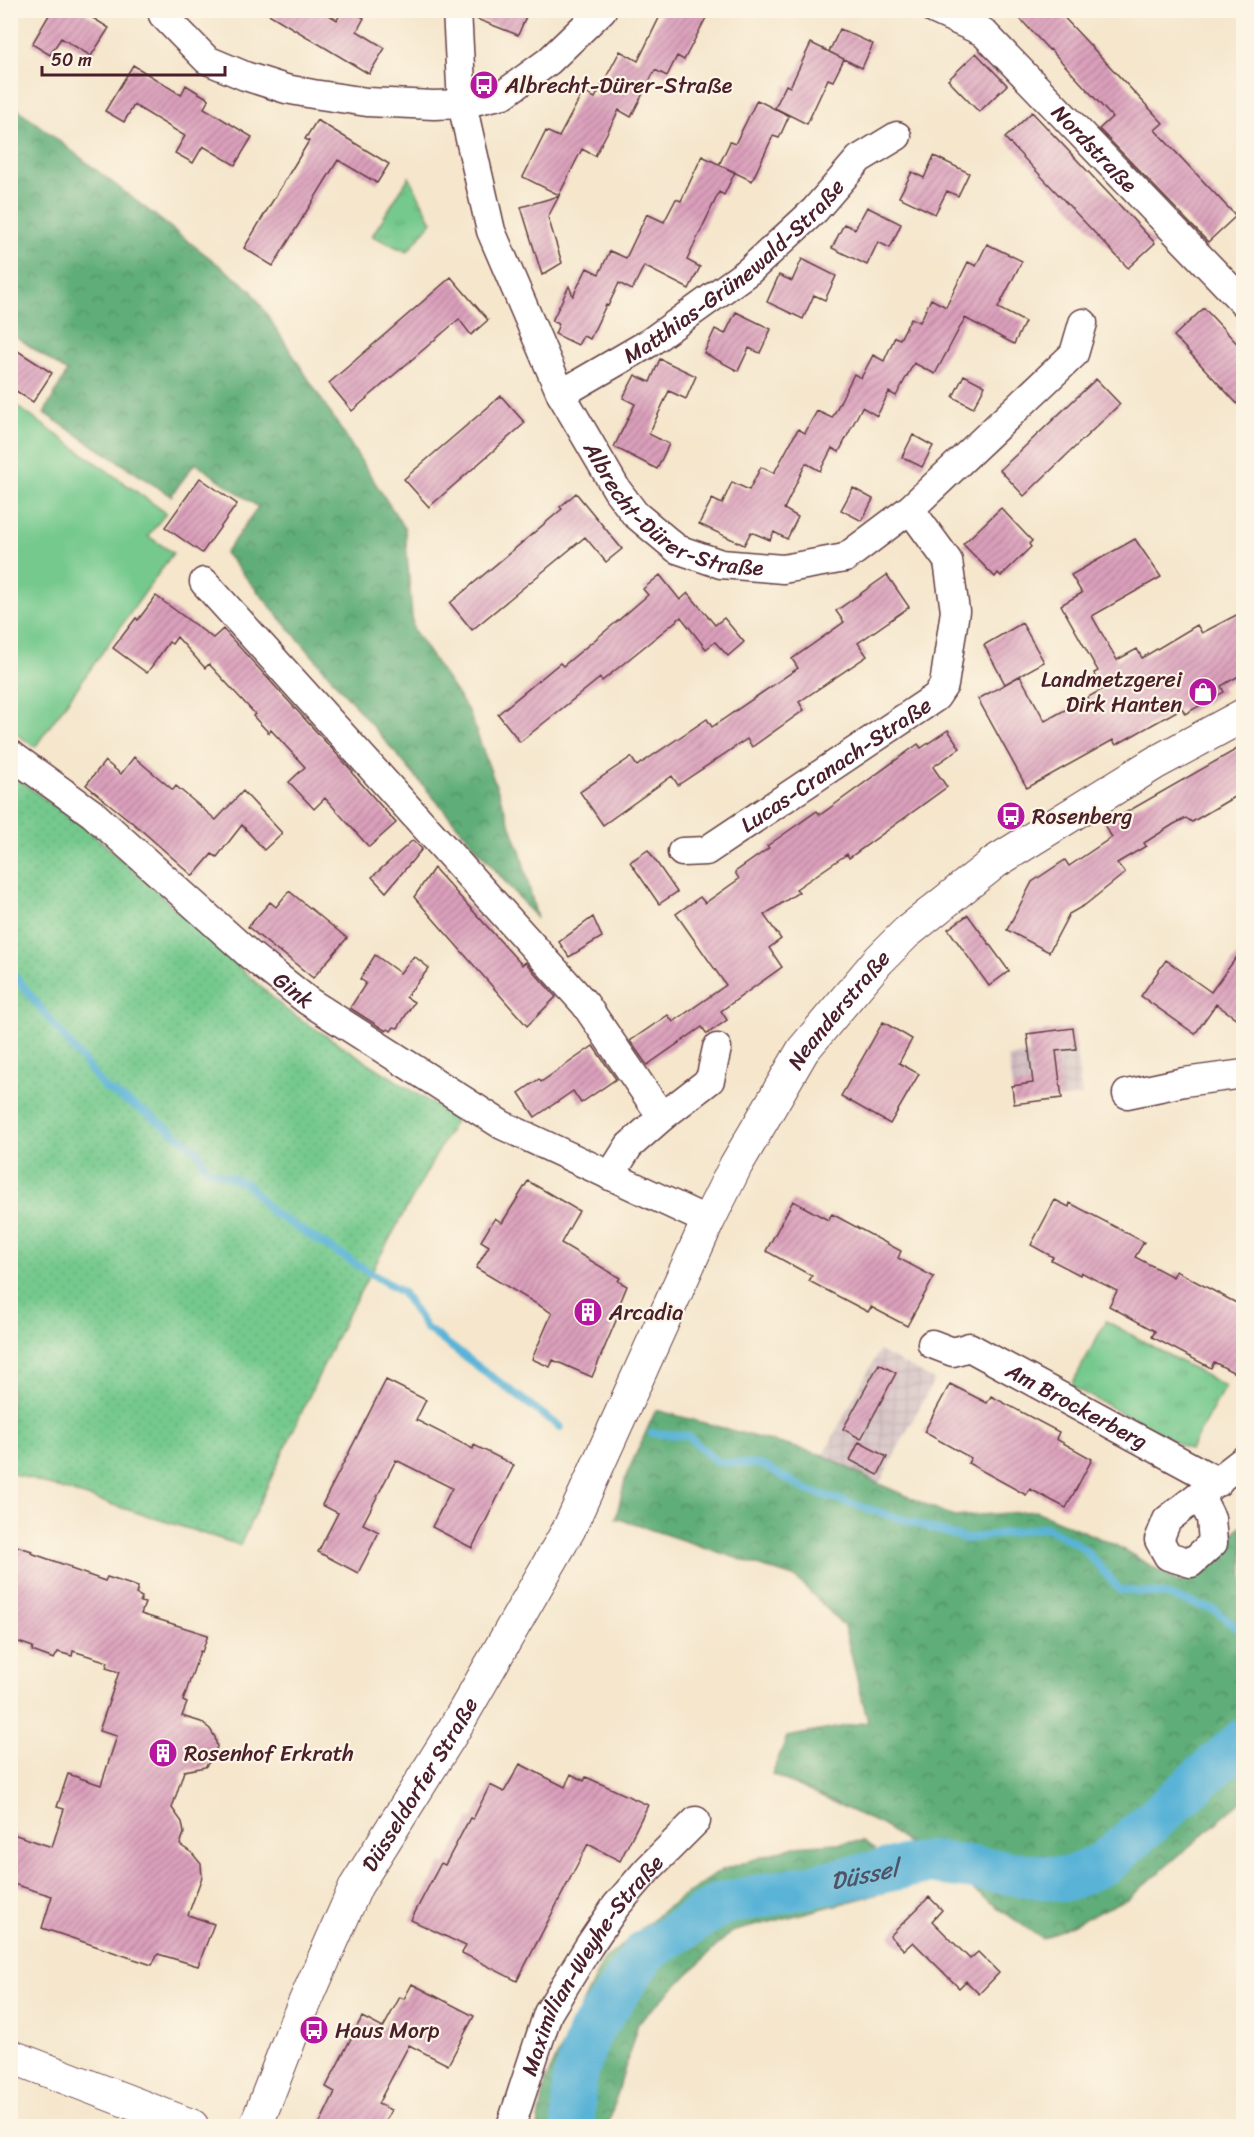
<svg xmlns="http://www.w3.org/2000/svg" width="1254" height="2137" viewBox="0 0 1254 2137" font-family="Sriracha,sans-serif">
<defs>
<pattern id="industrial-grid" width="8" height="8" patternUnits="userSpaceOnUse" patternTransform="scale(1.5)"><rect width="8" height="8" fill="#d2bec2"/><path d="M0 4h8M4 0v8" fill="none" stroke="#b6a3a7"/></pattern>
<pattern id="grass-dots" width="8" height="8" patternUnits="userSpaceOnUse" patternTransform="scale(1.5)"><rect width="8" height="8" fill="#74c98d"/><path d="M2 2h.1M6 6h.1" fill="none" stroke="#66ac7a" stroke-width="1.8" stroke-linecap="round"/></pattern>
<pattern id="forest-crowns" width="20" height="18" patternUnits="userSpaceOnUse" patternTransform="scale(1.5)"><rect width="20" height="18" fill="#5fad78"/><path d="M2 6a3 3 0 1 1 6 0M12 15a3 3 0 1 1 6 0" fill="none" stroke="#508c63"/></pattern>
<pattern id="park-tufts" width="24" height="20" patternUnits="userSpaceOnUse" patternTransform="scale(1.5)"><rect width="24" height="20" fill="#74c98d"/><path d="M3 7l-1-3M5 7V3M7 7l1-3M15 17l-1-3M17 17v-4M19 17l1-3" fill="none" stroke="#66ac7a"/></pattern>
<pattern id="building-hatch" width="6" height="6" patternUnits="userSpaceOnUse" patternTransform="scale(1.5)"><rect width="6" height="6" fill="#dba0bc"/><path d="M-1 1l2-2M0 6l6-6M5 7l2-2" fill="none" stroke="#b48299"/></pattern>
</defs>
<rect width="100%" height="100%" fill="#fcf5e5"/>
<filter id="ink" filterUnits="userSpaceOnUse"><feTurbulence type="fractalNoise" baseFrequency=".0167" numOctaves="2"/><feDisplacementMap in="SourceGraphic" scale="12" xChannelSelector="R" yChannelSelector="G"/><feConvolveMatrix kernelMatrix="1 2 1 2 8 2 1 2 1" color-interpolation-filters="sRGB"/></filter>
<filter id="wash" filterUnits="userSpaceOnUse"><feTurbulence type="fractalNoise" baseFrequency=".008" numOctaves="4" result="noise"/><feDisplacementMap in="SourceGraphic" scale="24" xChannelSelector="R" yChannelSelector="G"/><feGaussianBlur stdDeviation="1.35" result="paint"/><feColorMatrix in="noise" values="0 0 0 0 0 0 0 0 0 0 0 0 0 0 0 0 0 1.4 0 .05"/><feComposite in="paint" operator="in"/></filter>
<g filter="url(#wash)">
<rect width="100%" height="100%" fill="#f5e6cc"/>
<path fill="url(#industrial-grid)" d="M1073,1028L1082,1096L1014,1104L1008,1057L1029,1054L1027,1034Z
M879,1351L934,1380L879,1484L823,1455Z"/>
<path fill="url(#grass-dots)" stroke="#5f745c" stroke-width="1.5" d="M11,774L98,838L286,1010L456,1119L344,1321L240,1545L11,1473Z"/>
<path fill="url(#forest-crowns)" stroke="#546652" stroke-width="1.5" d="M10,103L251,290L405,529L413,629L469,712L521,854L537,919L225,553L258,507L195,463L171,496L44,413L67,372L11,333Z
M656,1410L823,1455L879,1484L954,1517L1036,1511L1117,1546L1180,1583L1243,1524V1800L1129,1898L1042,1939L882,1825L772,1774L787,1737L868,1722L844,1626L796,1578L616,1518L626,1476Z
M864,1841L917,1884L731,1932L638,2023L608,2126H538L546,2080L603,1961L665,1909L722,1870L795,1846Z"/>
<path fill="url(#park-tufts)" stroke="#5f745c" stroke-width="1.5" d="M409,177L432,222L407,252L372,236Z
M1106,1321L1225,1386L1190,1450L1071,1386Z"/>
<path fill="#74c98d" stroke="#5f745c" stroke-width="1.5" d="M11,402L166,513L148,536L173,553L35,747L11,730Z"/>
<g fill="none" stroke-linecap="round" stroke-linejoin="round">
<path stroke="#59b3d7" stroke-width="8" d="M10,970L105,1088L151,1116L196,1149L207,1169L247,1184L272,1212L403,1293L426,1328L560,1427
M652,1433L688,1436L717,1462L762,1465L807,1490L966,1539L1046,1527L1082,1547L1120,1590L1162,1594L1215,1610L1244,1634"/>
<path stroke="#59b3d7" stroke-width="44" id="s1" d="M573,2126L574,2080L589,2034L645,1952L721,1904L928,1862L1066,1880L1106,1862L1244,1740"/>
</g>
<g id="blocks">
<path fill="url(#building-hatch)" d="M52,10H80L109,28L91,56L61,38L50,55L32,44Z
M262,10H321L337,20L343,10H351L364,18L357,31L385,48L369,74Z
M474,10H529L518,35L474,18Z
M663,10H710L684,60L677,56L667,76L655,70L631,117L619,110L595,156L582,149L559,195L523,177L546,131L559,137L583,92L595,98L620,51L638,61Z
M1012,10H1057L1163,123L1155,130L1236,216L1208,242L1099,129L1112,117L1050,49L1049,50Z
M840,29L873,44L862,68L829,52Z
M811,43L844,59L833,81L828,79L807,124L775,108L786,85L790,87Z
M976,53L1007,85L979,112L948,80Z
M133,65L181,95L186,85L197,92L209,99L204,108L252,137L235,165L203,146L193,163L175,153L185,136L134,105L124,122L105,111Z
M757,100L789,116L779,138L773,136L752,181L719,165L730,142L735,144Z
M1032,112L1155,243L1128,268L1005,138Z
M317,120L389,164L377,183L338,160L273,266L244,248L309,141L305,139Z
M702,156L735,172L724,195L719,192L687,260L700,267L689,289L644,266L632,290L619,283L608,306L606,305L590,339L583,336L578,345L555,334L559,324L552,321L569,286L573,296L587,268L599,274L610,251L626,258L647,214L664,222L676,199L681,201Z
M934,156L969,173L958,196L947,191L935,214L899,197L912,172L924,178Z
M559,196L548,217L562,263L542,275L521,207Z
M867,207L901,224L890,248L878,242L867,265L832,248L844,224L855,229Z
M987,244L1022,261L998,308L1025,322L1014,344L965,318L935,374L914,363L896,396L889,392L877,416L862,407L839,452L832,448L820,471L806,463L784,509L798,517L787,539L774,532L770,540L751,532L744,545L699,524L712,499L722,504L732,482L749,490L761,467L774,473L798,429L805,433L817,411L832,418L854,374L861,378L873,355L884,361L895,337L900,339L911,318L920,322L931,299L946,307L968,262L976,266Z
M802,259L836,276L825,300L814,295L803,319L767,302L779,275L792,281Z
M451,277L488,320L471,335L459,319L352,411L329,383Z
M1204,308L1244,351V411L1174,336Z
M736,312L771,329L760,353L749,348L738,371L704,353L715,329L725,334Z
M10,346L52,373L33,402L10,387Z
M660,359L696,376L686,399L669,391L649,434L669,444L657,469L614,447L635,404L623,398L635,375L650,382Z
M964,375L985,386L973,408L953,397Z
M1096,379L1120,404L1024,496L1000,470Z
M501,396L525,423L429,507L404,479Z
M913,435L933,446L922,467L902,457Z
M200,478L237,504L202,553L165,527Z
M853,488L873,499L862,521L841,510Z
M576,493L622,549L606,562L585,537L472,630L450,603L562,509L560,507Z
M1001,508L1032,541L1029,544L1031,547L1001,576L998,573L995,577L963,544Z
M1135,539L1161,577L1092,616L1117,660L1137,649L1142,658L1197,625L1202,633L1244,611V673L1221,686L1224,692L1185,714L1182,708L1116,745L1113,740L1027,788L978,699L1020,676L1045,721L1103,689L1094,673L1098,671L1061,605L1082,593L1071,575Z
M660,575L680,600L688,593L715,625L724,618L744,642L728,656L715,642L706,649L681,617L602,681L600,678L520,742L498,714L560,663L563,666L620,619L648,595L643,589Z
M887,575L909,607L858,643L867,656L799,702L804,710L752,747L747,739L678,785L672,776L603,825L580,792L631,757L637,766L707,719L712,727L798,668L792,659L844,622L836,611Z
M156,596L213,638L223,629L353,772L352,773L396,823L369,847L325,798L314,809L289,782L305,767L271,730L269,733L253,716L255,714L209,664L205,668L177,637L172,644L169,642L147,673L113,648L136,618L138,620Z
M1022,623L1044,662L1005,684L984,645Z
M948,730L960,748L933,767L947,787L849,858L847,854L796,889L799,892L764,915L781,939L769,948L782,967L721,1011L727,1020L707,1034L702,1027L647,1065L630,1041L668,1015L673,1022L726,985L676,914L700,897L705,903L739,879L735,872L769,848L767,846L817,811L820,815L918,744L921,748Z
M1244,745V791L1192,822L1186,818L1174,824L1144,843L1146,846L1117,863L1125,873L1085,905L1069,914L1049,952L1007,930L1032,882L1065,860L1069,866L1112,837L1104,825Z
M134,757L173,790L176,786L216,820L243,791L282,833L264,850L242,825L217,857L212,854L193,876L140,829L86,785L105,761L121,774Z
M413,840L422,849L386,892L372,877Z
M648,850L677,892L659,904L630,862Z
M434,868L522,965L525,962L556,997L527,1026L414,897Z
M289,891L347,938L313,978L281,952L280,953L248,927L270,902L276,907Z
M968,915L1009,971L989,986L948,929Z
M593,917L602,937L569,957L559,942Z
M1244,947V1024L1216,1004L1195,1034L1141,996L1166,960L1211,992Z
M375,955L400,973L414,956L429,968L406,997L414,1002L398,1028L394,1027L391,1031L388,1029L386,1031L350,1008L366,983L360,979Z
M883,1022L912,1039L899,1063L919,1074L890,1124L841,1096Z
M1073,1028L1076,1049L1056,1051L1062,1098L1014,1104L1012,1086L1033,1083L1027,1034Z
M593,1046L616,1079L581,1103L573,1091L535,1117L519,1093L539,1079L541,1082Z
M528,1181L579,1211L561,1243L620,1278L618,1281L627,1286L618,1308L621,1309L592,1377L553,1360L550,1367L532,1359L552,1313L476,1268L489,1246L481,1241L495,1218L502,1223Z
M1055,1200L1069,1207L1070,1203L1144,1242L1135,1257L1173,1277L1176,1271L1244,1307V1378L1214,1362L1211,1368L1152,1337L1155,1331L1109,1306L1117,1291L1081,1272L1080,1275L1051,1260L1053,1257L1031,1245Z
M793,1201L828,1220L832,1214L901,1251L898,1258L934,1277L907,1326L871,1307L868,1312L809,1281L812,1276L766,1251Z
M879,1364L896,1373L861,1439L843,1429Z
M386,1380L426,1400L416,1420L473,1449L474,1445L514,1465L472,1548L432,1527L452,1488L396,1460L363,1524L379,1532L358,1573L318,1552L338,1513L322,1505Z
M950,1384L987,1403L991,1396L1059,1432L1056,1439L1092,1459L1066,1508L1030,1489L1026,1495L968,1463L971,1458L924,1432Z
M859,1442L887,1457L878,1475L850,1460Z
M10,1544L32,1551L31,1553L71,1567V1569L105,1581L107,1577L138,1587L136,1594L142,1597L140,1602L145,1603L141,1614L208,1635L202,1652L200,1651L183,1701L187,1703L182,1716L201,1722L210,1729L215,1737L217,1747L212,1759L205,1767L184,1771L172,1808L182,1822L184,1833L180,1845L192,1853L201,1864L202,1877L188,1915L214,1924L198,1966L158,1954L152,1965L42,1928L52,1896L10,1883V1833L52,1847L64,1809L57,1807L68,1774L101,1785L117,1736L99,1731L119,1672L106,1668L108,1662L73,1651L72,1656L58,1652L54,1659L32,1651L33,1647L10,1639Z
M520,1764L565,1787L571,1774L584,1781L586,1777L648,1805L620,1861L588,1844L517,1981L462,1953L466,1946L411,1920L441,1863L445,1865L470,1818L473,1819L490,1785L504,1792Z
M929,1897L942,1910L932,1921L970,1959L978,1952L999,1973L979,1994L966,1981L959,1988L913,1942L904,1950L890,1936Z
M412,1984L474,2016L448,2065L409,2045L378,2104L391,2110L382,2127H318L335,2092L326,2087L362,2017L383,2028L400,1997L404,1999Z"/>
</g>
</g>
<g filter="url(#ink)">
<use href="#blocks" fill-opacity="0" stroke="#643d43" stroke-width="1.5"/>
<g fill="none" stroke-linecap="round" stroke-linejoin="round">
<g stroke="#643d43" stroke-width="31">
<g id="street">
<path id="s2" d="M457,10L462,104L491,231L561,394L617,490L635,514L677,549L721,564L783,569L845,558L910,509L1074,354L1083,323"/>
<path id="s3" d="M935,10L983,32L1244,303"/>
<path d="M163,15L207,60L245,76L286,89L313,94L367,102L434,105L462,104L504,94L549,61L602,10"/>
<path id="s4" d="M561,394L649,343L749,271L815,210L859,159L897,136"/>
<path d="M204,582L585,1004L662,1117"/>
<path id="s5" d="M10,754L93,814L250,955L308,1001L502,1125L708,1221"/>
<path id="s6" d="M682,852L706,851L936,697L944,685L955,611L948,561L910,509"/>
<path d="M1127,1094L1184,1082L1244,1074"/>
<path d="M610,1176L629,1146L662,1117L710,1080L717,1048"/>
<path id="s7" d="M932,1344L953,1352L969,1347L1218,1482"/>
<path d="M1200,1496L1211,1518L1213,1543L1191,1563L1168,1556L1159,1540L1167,1520L1244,1460"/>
<path id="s8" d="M511,2126L548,2013L589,1946L616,1906L648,1869L696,1821"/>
</g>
</g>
<g stroke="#643d43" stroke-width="35">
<g id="secondary">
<path d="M10,2056L192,2126"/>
<path id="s9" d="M256,2126L295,2025L356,1886L453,1731L569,1529L708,1221L736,1165L803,1050L878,961L906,933L995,862L1155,763L1244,715"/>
</g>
</g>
<use href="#street" stroke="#fff" stroke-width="28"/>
<use href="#secondary" stroke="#fff" stroke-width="33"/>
</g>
</g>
<defs>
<g id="bus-disc" transform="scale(1.5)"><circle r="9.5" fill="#b5179e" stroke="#fcf5e5"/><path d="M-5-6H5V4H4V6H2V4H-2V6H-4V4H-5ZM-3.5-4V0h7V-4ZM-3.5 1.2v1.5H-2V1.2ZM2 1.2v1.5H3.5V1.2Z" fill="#fff"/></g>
<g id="shop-disc" transform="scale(1.5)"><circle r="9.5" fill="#b5179e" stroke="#fcf5e5"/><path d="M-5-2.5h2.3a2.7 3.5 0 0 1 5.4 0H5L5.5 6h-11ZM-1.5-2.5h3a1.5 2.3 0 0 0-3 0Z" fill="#fff"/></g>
<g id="building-disc" transform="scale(1.5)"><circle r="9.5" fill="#b5179e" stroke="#fcf5e5"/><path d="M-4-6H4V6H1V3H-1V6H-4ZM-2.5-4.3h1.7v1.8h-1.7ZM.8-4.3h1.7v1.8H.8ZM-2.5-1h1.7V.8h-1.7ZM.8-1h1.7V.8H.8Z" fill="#fff"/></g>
</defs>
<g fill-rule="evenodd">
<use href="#bus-disc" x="484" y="85"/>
<use href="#shop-disc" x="1203" y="692"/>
<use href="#bus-disc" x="1011" y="816"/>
<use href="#building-disc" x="588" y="1312"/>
<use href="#building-disc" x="163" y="1753"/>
<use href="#bus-disc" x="314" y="2030"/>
</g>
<g text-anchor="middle" stroke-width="4.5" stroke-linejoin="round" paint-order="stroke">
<g font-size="22" fill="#4a1f2b" stroke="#fcf5e5" text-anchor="start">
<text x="505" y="93">Albrecht-Dürer-Straße</text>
<text x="1182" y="687" text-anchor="end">Landmetzgerei<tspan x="1182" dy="25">Dirk Hanten</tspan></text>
<text x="1032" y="824">Rosenberg</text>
<text x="609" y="1320">Arcadia</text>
<text x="184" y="1761">Rosenhof Erkrath</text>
<text x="335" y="2038">Haus Morp</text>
</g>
<g font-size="22" fill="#4a1f2b" stroke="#fcf5e5">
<text dy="8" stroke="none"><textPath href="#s3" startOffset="214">Nordstraße</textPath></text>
<text dy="8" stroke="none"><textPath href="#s4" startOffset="213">Matthias-Grünewald-Straße</textPath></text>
<text dy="8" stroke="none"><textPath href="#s2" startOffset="573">Albrecht-Dürer-Straße</textPath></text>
<text dy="8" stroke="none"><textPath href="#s6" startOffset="180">Lucas-Cranach-Straße</textPath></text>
<text dy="8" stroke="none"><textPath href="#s5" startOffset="369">Gink</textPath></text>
<text dy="8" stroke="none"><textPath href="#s9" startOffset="1263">Neanderstraße</textPath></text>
<text dy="8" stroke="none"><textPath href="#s7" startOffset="162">Am Brockerberg</textPath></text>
<text dy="8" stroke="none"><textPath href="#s9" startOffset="380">Düsseldorfer Straße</textPath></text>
<text dy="8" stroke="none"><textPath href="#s8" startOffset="182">Maximilian-Weyhe-Straße</textPath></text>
</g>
<g font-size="24" font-style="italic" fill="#4f5367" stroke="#fcf5e5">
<text dy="8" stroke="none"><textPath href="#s1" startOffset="430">Düssel</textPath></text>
</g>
</g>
<rect width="1254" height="2137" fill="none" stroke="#fcf5e5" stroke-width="36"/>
<path d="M42 66v9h183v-9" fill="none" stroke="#4a1f2b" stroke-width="3"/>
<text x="51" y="66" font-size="18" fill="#4a1f2b" stroke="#fcf5e5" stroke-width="4.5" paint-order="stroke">50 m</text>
</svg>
